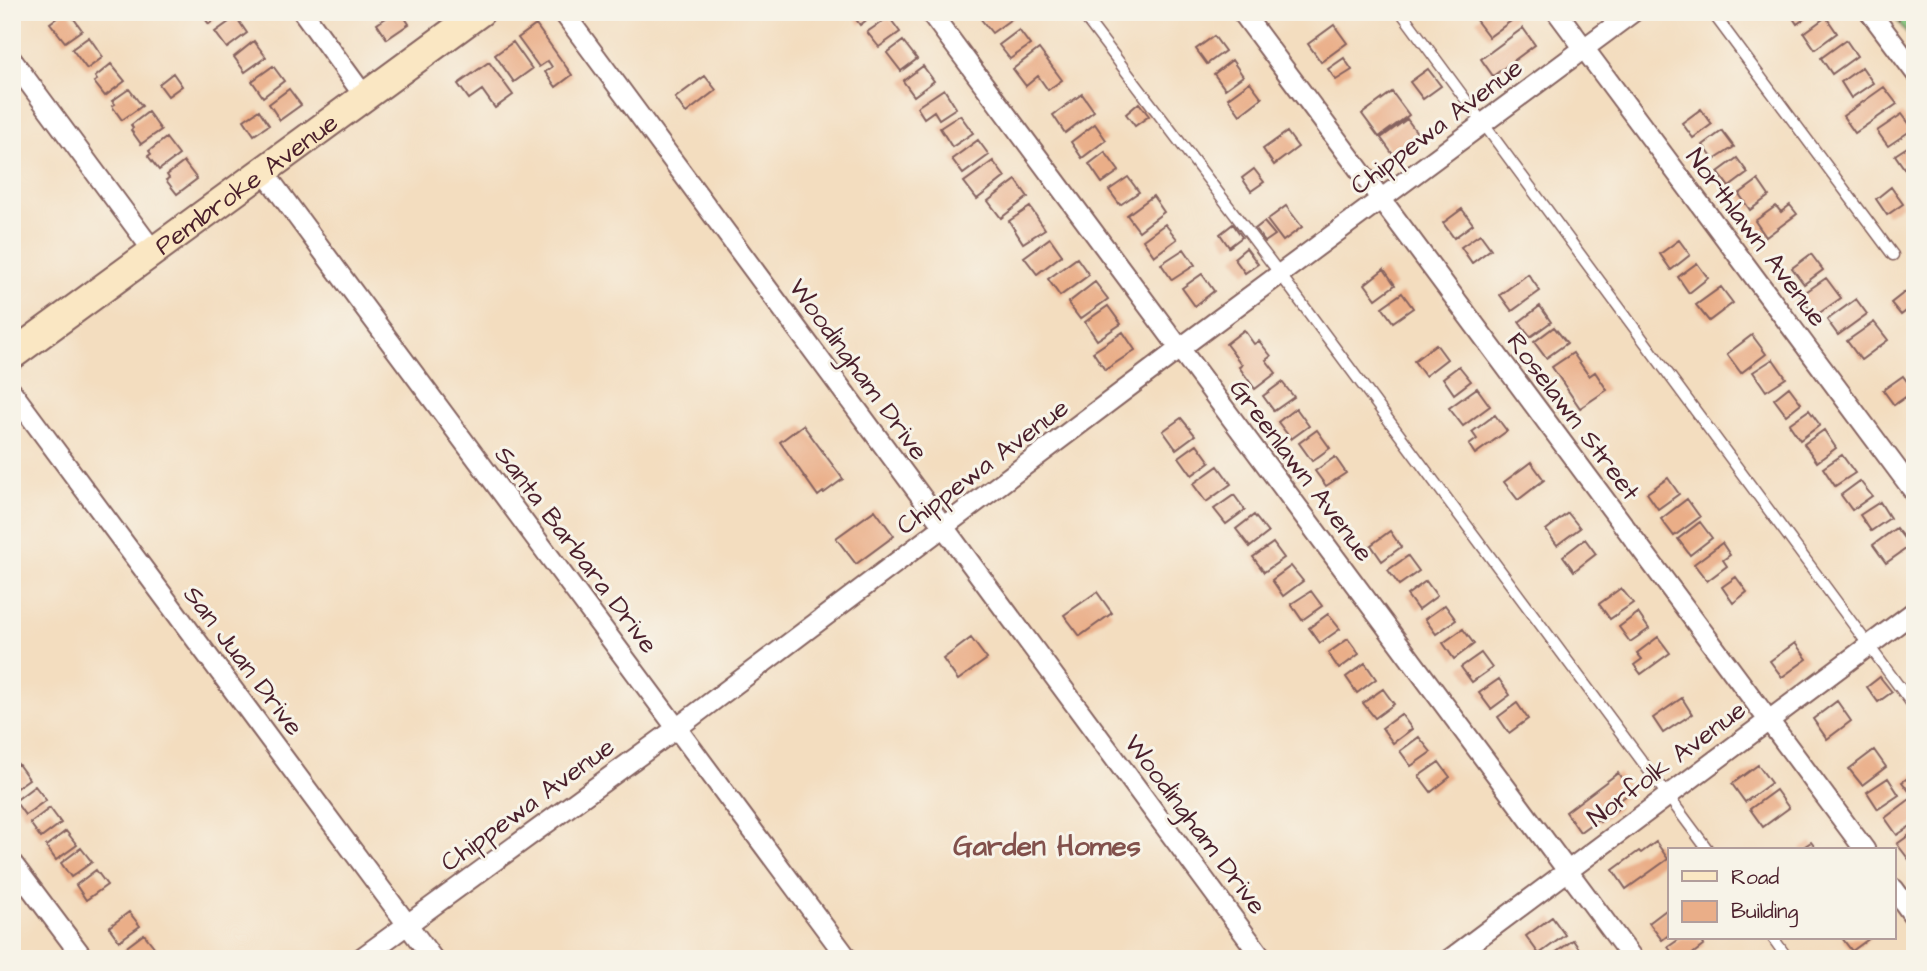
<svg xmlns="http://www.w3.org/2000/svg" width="1927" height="971" viewBox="0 0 1927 971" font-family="'Architects Daughter',sans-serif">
<rect width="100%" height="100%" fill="#f7f3e8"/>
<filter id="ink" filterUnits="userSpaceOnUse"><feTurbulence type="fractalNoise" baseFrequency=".0143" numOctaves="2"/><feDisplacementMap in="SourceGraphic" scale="14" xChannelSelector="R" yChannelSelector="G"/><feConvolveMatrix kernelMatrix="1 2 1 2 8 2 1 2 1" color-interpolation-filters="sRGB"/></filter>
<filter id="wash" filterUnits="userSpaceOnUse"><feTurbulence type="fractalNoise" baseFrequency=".00686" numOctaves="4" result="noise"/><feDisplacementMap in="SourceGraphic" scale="28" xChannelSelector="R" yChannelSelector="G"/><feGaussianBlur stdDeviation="1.57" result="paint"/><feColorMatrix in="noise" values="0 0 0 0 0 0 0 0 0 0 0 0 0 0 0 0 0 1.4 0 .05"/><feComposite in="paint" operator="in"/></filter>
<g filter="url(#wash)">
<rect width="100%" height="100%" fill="#f3ddbf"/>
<path fill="#8bcb83" stroke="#6a7557" stroke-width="2" d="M1891,12H1915V44Z"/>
<g id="blocks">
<path fill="#eaae88" d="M65,12H69L82,30L65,42L50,23Z
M200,12H224L209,24Z
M395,12H401L409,24L387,39L377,24Z
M851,12H877L860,25Z
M988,12H1021L992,33L980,18Z
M1167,12H1181L1172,19Z
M1486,12H1510L1515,18L1489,37L1476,20Z
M1789,12H1814L1797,24Z
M236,17L247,33L227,48L215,32Z
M889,17L900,32L879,47L867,32Z
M1826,17L1837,33L1815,49L1804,33Z
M536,25L572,75L556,87L545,72L552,67L548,61L539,67L518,38Z
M1334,25L1347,43L1321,62L1308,44Z
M1523,28L1535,45L1493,76L1481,59Z
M1019,30L1030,45L1010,59L999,45Z
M1214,36L1225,51L1207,64L1196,49Z
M89,37L103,57L87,69L72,49Z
M1846,40L1857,56L1832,74L1821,58Z
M254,41L266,57L245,72L234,57Z
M903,41L917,59L901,71L887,53Z
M513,42L532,69L514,82L495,55Z
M1039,49L1062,80L1048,90L1038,76L1026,86L1013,69Z
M1344,58L1352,70L1336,80L1328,69Z
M1232,60L1243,76L1225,89L1214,74Z
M489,62L513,95L495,108L482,90L469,99L458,84Z
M111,64L125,81L105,96L94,82L97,80L95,77Z
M273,66L284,81L263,97L252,81Z
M923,66L934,81L914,96L903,81Z
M1862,67L1873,83L1851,98L1841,82Z
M1428,69L1441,86L1423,99L1410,82Z
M173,73L182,86L168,96L159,84Z
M705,76L716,90L686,113L675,98Z
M1250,82L1262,98L1240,115L1228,98Z
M1884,87L1897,104L1855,133L1843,116Z
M129,89L142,106L122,120L112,106L115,104L112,101Z
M289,89L301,105L280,120L269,104Z
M944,89L956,108L939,119L934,111L924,118L917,107Z
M1392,92L1409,115L1379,137L1362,114Z
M1082,94L1094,111L1065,133L1053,115Z
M1139,103L1149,116L1135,126L1126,114Z
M1701,109L1712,124L1693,138L1682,123Z
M259,110L269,125L254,135L244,120Z
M148,112L161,130L141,144L131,130L133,128L131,125Z
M1902,114L1913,129L1888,146L1877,131Z
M960,115L973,133L952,147L940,128Z
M1407,119L1420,137L1394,156L1381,138Z
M1095,124L1106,140L1082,158L1071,142Z
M1722,131L1734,147L1714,160L1703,145Z
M1287,132L1298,147L1274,165L1263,149Z
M166,138L179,155L159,170L148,156L151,154L149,151Z
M978,140L989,155L963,174L952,159Z
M1915,142V165L1906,171L1895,155Z
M1105,152L1119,171L1102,183L1089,164Z
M1737,158L1748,173L1729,187L1718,172Z
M993,161L1005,177L977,199L964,182Z
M184,162L197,179L177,194L166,180L169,178L167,175Z
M1254,169L1264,182L1251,191L1242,178Z
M1128,177L1139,192L1120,205L1109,190Z
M1016,180L1028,197L1001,218L988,201Z
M1758,180L1769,196L1750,210L1739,194Z
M1891,187L1903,204L1887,215L1876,199Z
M1153,196L1164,212L1139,231L1127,215Z
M1790,205L1797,214L1766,237L1755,221L1776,206L1781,212Z
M1286,206L1302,227L1283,241L1267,220Z
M1030,207L1045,229L1023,243L1009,221Z
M1462,209L1473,224L1454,238L1443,223Z
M1264,222L1275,235L1265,242L1255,229Z
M1165,224L1177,239L1154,256L1143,240Z
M1233,224L1242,237L1229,247L1220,234Z
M1480,234L1491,249L1472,263L1461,247Z
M1050,238L1062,255L1037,274L1024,257Z
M1679,240L1690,255L1671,270L1660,254Z
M1246,248L1258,264L1245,273L1234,258Z
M1184,249L1195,265L1172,280L1161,264Z
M1811,254L1823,270L1804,284L1792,268Z
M1077,258L1089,275L1060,296L1048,279Z
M1697,263L1708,278L1689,293L1678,277Z
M1384,269L1395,285L1376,299L1365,284Z
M1202,274L1214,291L1195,306L1182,288Z
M1528,274L1540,291L1512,311L1500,295Z
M1826,278L1841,298L1815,316L1800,296Z
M1095,282L1108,299L1080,319L1068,303Z
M1721,287L1733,303L1709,321L1696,305Z
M1905,292L1914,305L1901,315L1891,303Z
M1402,293L1413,308L1393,322L1382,307Z
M1856,299L1867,314L1838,335L1827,320Z
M1108,306L1121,324L1097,340L1085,322Z
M1540,306L1551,322L1530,337L1519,322Z
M1874,322L1888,340L1861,360L1847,341Z
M1554,327L1567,343L1546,358L1534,342Z
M1244,330L1254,344L1259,341L1271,356L1266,360L1276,373L1255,389L1239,367L1242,365L1226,344Z
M1123,332L1135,350L1105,370L1093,352Z
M1752,335L1766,354L1741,373L1727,354Z
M1436,344L1447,359L1425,376L1414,361Z
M1573,353L1589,376L1595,372L1607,390L1580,408L1552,367Z
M1773,359L1786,378L1766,391L1753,372Z
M1459,366L1471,381L1454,394L1443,378Z
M1903,376L1914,391L1894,405L1883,390Z
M1282,382L1294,397L1274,411L1263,396Z
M1789,387L1801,403L1786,415L1774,399Z
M1477,388L1490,406L1463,426L1449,408Z
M1296,408L1309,426L1291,439L1278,422Z
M1809,410L1820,425L1800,440L1789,424Z
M1495,415L1507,431L1475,454L1469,445L1477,439L1472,432Z
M1181,418L1195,435L1176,449L1163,431Z
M803,425L843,479L824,493L823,492L818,496L780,442Z
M1317,430L1330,448L1312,461L1299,443Z
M1824,430L1836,448L1817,462L1804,444Z
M1197,444L1210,462L1192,475L1179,457Z
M1842,455L1855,473L1835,486L1823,468Z
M1335,457L1346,473L1326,486L1315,471Z
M1531,462L1544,480L1518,500L1504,482Z
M1218,466L1231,484L1206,502L1193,484Z
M1668,478L1679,494L1658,509L1647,493Z
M1860,481L1872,496L1852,510L1841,495Z
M1234,495L1245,510L1226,524L1214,509Z
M1687,499L1700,517L1674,536L1661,519Z
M1880,502L1890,518L1871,531L1860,515Z
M875,510L894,536L856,564L836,538Z
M1568,513L1580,528L1557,545L1546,530Z
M1254,515L1268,533L1250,547L1236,529Z
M1700,522L1712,538L1690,555L1678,539Z
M1896,528L1910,546L1886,563L1873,545Z
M1390,531L1401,547L1382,561L1371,545Z
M1585,539L1596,554L1574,571L1563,556Z
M1273,543L1284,558L1264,572L1253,557Z
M1722,543L1730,555L1723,560L1727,566L1707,581L1694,564Z
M1408,556L1419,571L1399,585L1388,570Z
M1291,566L1303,581L1283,596L1272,580Z
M1736,577L1747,592L1733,603L1722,587Z
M1426,581L1437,596L1418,610L1407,595Z
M1621,588L1633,603L1610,619L1599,604Z
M1311,591L1322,606L1302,620L1291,604Z
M1097,592L1112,613L1080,636L1064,615Z
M1445,605L1456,620L1436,634L1425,619Z
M1638,613L1649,629L1630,642L1619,627Z
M1328,614L1340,629L1320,643L1309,628Z
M1463,629L1474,644L1454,659L1443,643Z
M1658,637L1670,653L1641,674L1634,665L1642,659L1637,653Z
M971,638L987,659L958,680L943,659Z
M1348,639L1359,654L1339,669L1328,653Z
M1795,643L1807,659L1782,677L1770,661Z
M1481,653L1492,668L1472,682L1461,667Z
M1365,663L1376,679L1357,693L1346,677Z
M1880,677L1892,692L1878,702L1867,687Z
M1499,679L1510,695L1491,709L1479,693Z
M1383,689L1394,704L1375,718L1363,703Z
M1682,698L1692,714L1663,733L1653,718Z
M1837,701L1851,721L1827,739L1813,719Z
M1517,703L1528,719L1509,733L1498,717Z
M1401,714L1412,729L1393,743L1382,728Z
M1419,737L1431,752L1411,766L1400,751Z
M1874,750L1886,767L1862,785L1849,769Z
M1439,762L1450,777L1431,792L1419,776Z
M18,764L29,779L12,791V769Z
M1758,765L1771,783L1745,802L1732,784Z
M1618,773L1631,792L1619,801L1620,803L1617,805L1619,808L1600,822L1598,819L1580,832L1566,812Z
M1915,773V792L1912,795L1902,782Z
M1888,778L1899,795L1878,809L1867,792Z
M35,786L46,800L25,815L15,801Z
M1776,790L1789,808L1763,827L1750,809Z
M1910,799L1915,805V823L1897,835L1885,818Z
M50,808L61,823L41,838L30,823Z
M66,831L77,845L56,860L46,846Z
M1915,831V858L1910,861L1897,844Z
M1656,842L1668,859L1626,889L1613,870L1639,851L1641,853Z
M1811,842L1817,850H1799Z
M81,848L92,862L71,877L61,863Z
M96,870L107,885L86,900L76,885Z
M1670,907V934L1662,940L1649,923Z
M129,912L140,926L119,941L109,927Z
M1552,917L1565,935L1539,954L1526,936Z
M144,934L155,948L141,959H131L124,949Z
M1681,938H1699L1704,945L1686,959H1677L1668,947Z
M1842,938H1870L1852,951Z
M1573,940L1586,959H1547Z"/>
</g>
</g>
<g filter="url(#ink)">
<use href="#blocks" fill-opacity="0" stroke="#85625f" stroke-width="2"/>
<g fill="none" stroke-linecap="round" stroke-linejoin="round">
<g stroke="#85625f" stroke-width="13">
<path id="lane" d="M1081,12L1280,274L1708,850
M1401,12L1915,708
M1712,12L1893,255
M1773,938L1788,959"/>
</g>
<g stroke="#85625f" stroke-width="23">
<path id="street" d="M303,12L365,97
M563,12L1263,959
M930,12L1633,959
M1242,12L1865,850
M1557,12L1915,493
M1870,12L1915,72
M12,60L154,252
M264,172L848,959
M12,392L433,959
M12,863L84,959
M1894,889L1915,918
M360,959L677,728L1179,349L1633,12
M1450,959L1915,611"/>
</g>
<g stroke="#85625f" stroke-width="32">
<g id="secondary">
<path id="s1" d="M12,355L480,12"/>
</g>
</g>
<path stroke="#85625f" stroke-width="2.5" stroke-dasharray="2 5" stroke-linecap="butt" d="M1905,16L1915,19
M1898,20L1905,12"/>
<use href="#lane" stroke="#fff" stroke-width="10"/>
<use href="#street" stroke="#fff" stroke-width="19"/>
<use href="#secondary" stroke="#fae7c3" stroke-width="28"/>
</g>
</g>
<g text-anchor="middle" stroke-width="6" stroke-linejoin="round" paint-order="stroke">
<g font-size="26" fill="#4a1f2b" stroke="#f7f3e8">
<text transform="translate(1436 126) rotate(-37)" y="9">Chippewa Avenue</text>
<text dy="9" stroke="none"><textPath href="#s1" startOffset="290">Pembroke Avenue</textPath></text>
<text transform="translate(1757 237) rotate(53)" y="9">Northlawn Avenue</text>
<text transform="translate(859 369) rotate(54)" y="9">Woodingham Drive</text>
<text transform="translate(1574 416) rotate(53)" y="9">Roselawn Street</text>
<text transform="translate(982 466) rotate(-37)" y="9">Chippewa Avenue</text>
<text transform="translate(1302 470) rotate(53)" y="9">Greenlawn Avenue</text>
<text transform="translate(577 549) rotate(53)" y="9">Santa Barbara Drive</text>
<text transform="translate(244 660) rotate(53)" y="9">San Juan Drive</text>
<text transform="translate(1666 763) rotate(-37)" y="9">Norfolk Avenue</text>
<text transform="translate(527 804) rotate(-36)" y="9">Chippewa Avenue</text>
<text transform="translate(1196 824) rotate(53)" y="9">Woodingham Drive</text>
</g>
<g font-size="28" font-weight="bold" fill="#82514c" stroke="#f7f3e8">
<text x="1047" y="855">Garden Homes</text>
</g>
</g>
<rect width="1927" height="971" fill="none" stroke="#f7f3e8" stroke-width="42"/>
<rect x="1668" y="848" width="228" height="91" fill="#f7f3e8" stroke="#b29e9c" stroke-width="2"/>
<rect x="1682" y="871" width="35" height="10" fill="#fae7c3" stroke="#b29e9c" stroke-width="2"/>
<text x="1731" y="884" font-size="21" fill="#4a1f2b">Road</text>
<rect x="1682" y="901" width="35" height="21" fill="#eaae88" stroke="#b29e9c" stroke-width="2"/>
<text x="1731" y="918" font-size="21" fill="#4a1f2b">Building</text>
</svg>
